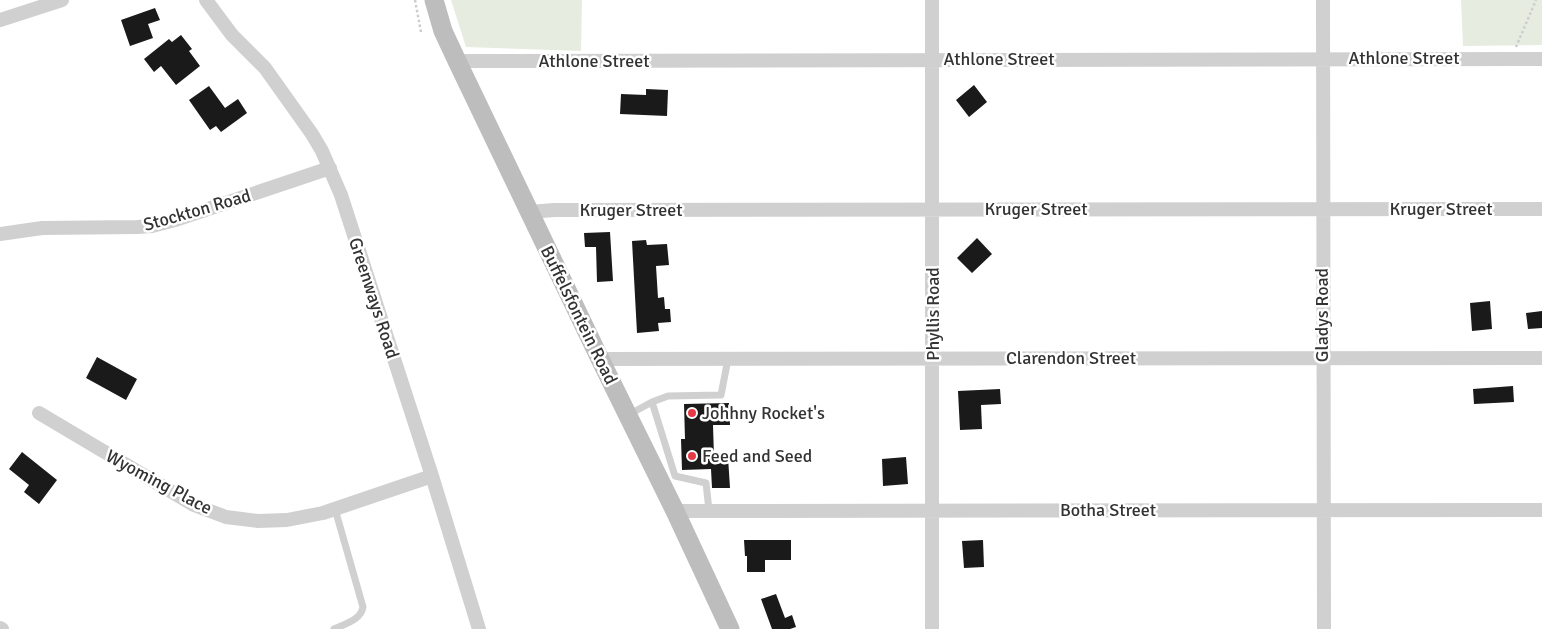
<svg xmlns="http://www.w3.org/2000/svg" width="1542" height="629" viewBox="0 0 1542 629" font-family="Signika,sans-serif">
<rect width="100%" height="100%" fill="#fff"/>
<path fill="#e6ecdf" d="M451,0H582L581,51L466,47Z
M1461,0H1542V45L1463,46Z"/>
<path fill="#1a1a1a" d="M155,8L160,20L148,24L153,38L130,46L121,20Z
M181,35L192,49L189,51L200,66L176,85L161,66L154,72L144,59L169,39L172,42Z
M974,85L987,102L969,117L956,100Z
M209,86L225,108L238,99L247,113L221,132L216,126L210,130L189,100Z
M646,89L668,90L667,116L620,114L621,94L646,95Z
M610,232L613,281L597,282L596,247H585L584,233Z
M977,238L992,254L972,273L957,258Z
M646,240L647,245L667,244L669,265L656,266L658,298L664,297L665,309H670L671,322L658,323L659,331L637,333L632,241Z
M1490,301L1492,329L1472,331L1470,303Z
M1542,311V328L1528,329L1526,313Z
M97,357L137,379L126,400L86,378Z
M1513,386L1514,402L1474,404L1473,389Z
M1000,389L1001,404L981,405L982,429L960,430L958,391Z
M729,403L730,425H713L714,457H728L730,488H712L711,469L682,470L681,439H685L684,404Z
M22,452L57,480L39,504L24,492L29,485L9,469Z
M906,457L908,484L883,486L882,459Z
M744,540H791V560H765V572H747V556H745Z
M983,540L984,567L964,568L962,541Z
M776,594L785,618L792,615L796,627L790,629H772L761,599Z"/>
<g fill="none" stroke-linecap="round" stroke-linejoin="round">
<path stroke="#cdcdcd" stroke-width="2.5" stroke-dasharray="2.5 2.5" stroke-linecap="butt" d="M415,0L421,32
M1516,47L1536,0"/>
<path stroke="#d0d0d0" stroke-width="7" d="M652,402L675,476L706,483L709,510
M628,415L652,402L668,396L721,395L728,359
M334,629C345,624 361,620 363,607L335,509"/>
<path stroke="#d0d0d0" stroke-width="14" d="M206,0L232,35L265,68L312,134L322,151L341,195L432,476L479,629
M1323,0L1324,629
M0,20L62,0
M457,61L1542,59
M530,212L554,210L1542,209
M0,234L42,228L137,227L152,226L175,220L330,168
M600,359L1542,358
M39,413L194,505L226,517L258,521L287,520L323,513L432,476
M675,511L1542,510
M0,628L2,629
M932,629V0"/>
<path stroke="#bdbdbd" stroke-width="19" d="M434,0L443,31L457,61L600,359L675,511L730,629"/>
</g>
<g fill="#e63946" stroke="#fff" stroke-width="2">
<circle cx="692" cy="413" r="5"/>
<circle cx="692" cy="456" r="5"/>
</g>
<g text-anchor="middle" stroke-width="5" stroke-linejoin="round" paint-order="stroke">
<g font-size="18" fill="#333" stroke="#fff">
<text x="1404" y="64">Athlone Street</text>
<text x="999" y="65">Athlone Street</text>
<text x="594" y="67">Athlone Street</text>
<text x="1036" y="215">Kruger Street</text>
<text x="1441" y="215">Kruger Street</text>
<text transform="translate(197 210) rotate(-16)" y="6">Stockton Road</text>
<text x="631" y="216">Kruger Street</text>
<text transform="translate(374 298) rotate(72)" y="6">Greenways Road</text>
<text transform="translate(933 314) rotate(-90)" y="6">Phyllis Road</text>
<text transform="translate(579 315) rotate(64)" y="6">Buffelsfontein Road</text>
<text transform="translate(1322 315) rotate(-90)" y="6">Gladys Road</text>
<text x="1071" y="364">Clarendon Street</text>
<text transform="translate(159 482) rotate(28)" y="6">Wyoming Place</text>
<text x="1108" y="516">Botha Street</text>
</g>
<g font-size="18" fill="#333" stroke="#fff" text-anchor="start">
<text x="702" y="419">Johhny Rocket's</text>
<text x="702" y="462">Feed and Seed</text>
</g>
</g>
</svg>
